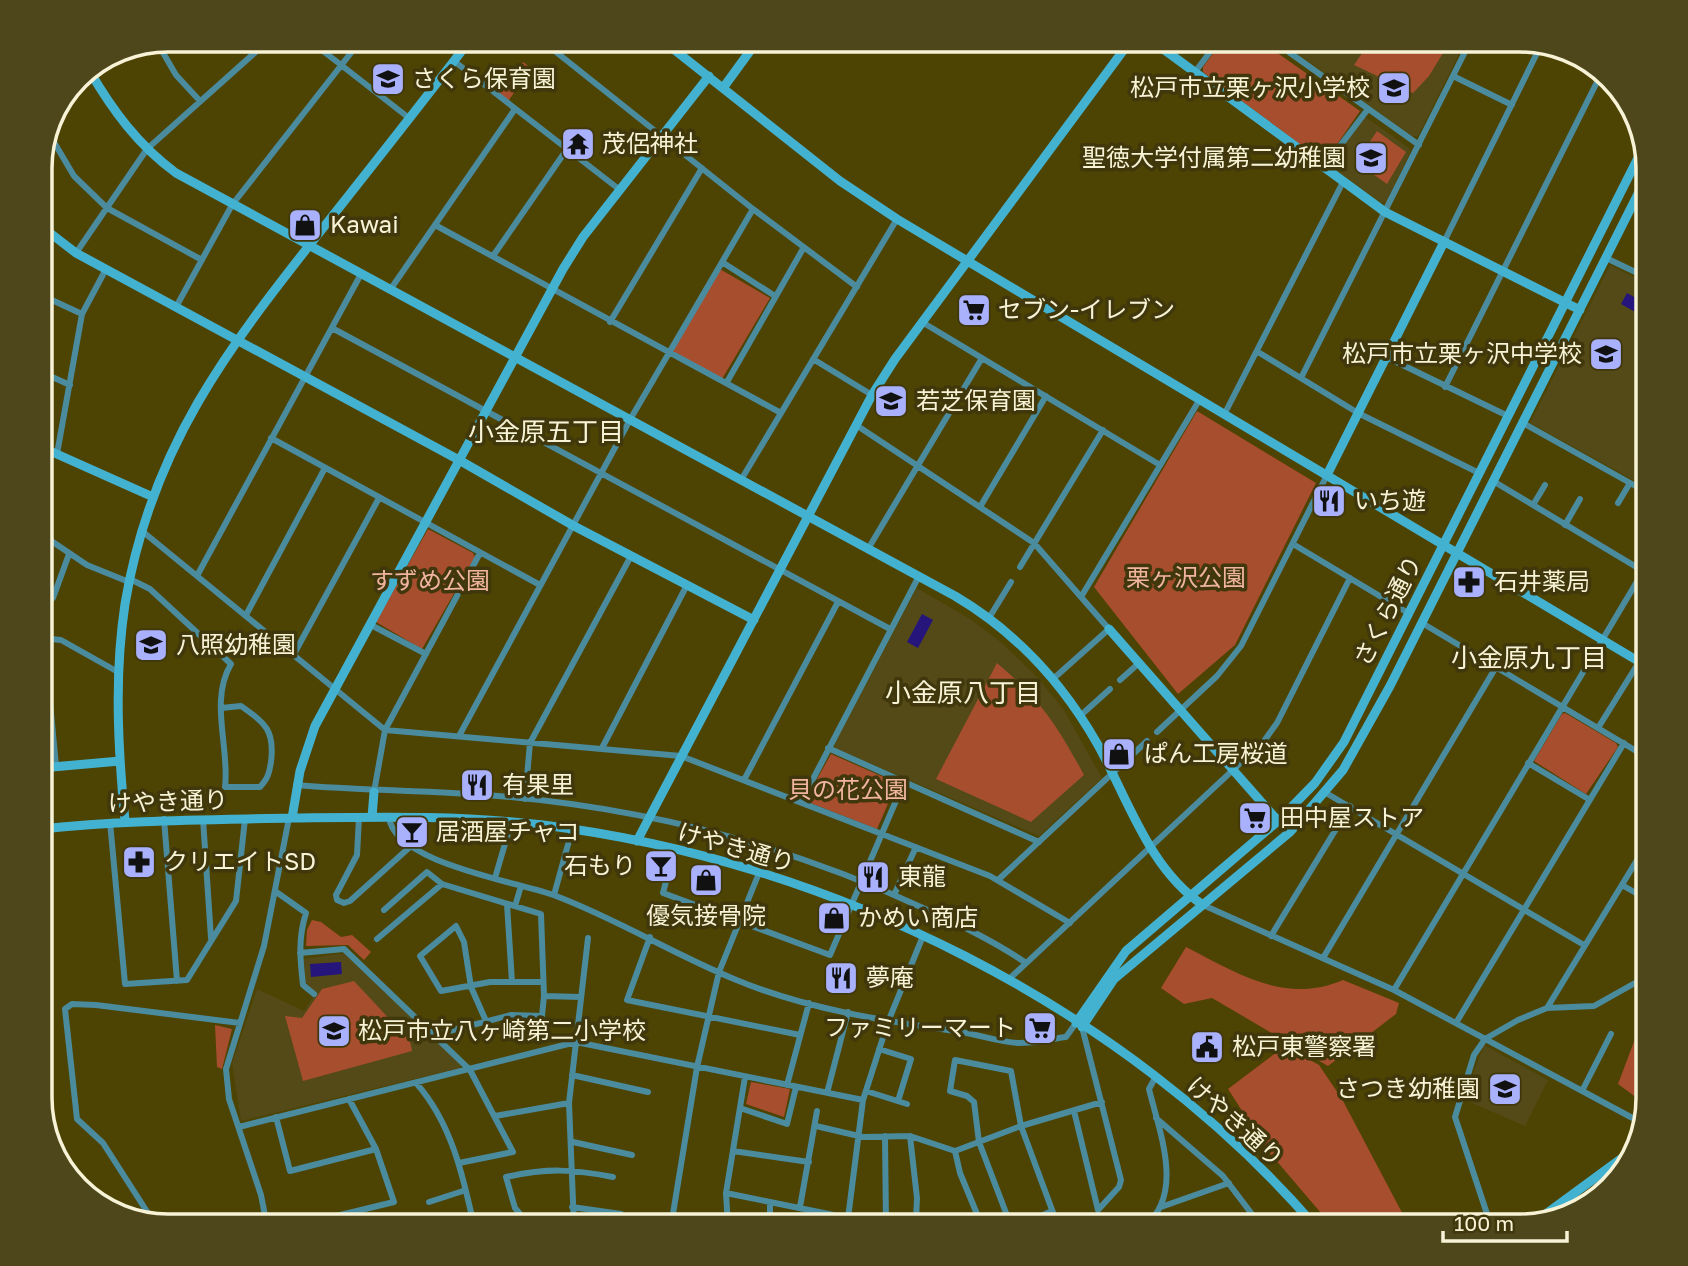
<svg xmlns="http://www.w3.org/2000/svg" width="1688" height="1266" viewBox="0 0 1688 1266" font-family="'Golos Text','Noto Sans JP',sans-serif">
<rect width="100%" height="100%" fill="#4d4302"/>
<path fill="#534a17" d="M1279,40H1466L1418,136H1412Z
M1364,118H1367L1409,148L1410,153L1386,202L1381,203L1331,167V162Z
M1610,265L1648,284V488L1530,423Z
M917,588L970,619L1002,643L1037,677L1064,710L1102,778L1039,836L835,748L834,745Z
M344,953L460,1064V1068L241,1121L232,1063L257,989L304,1011L316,993L305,984L303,959Z
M1484,1045L1548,1080L1525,1126L1463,1099Z"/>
<path fill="#a74e2f" d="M1223,40H1259L1360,111L1327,159L1322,161L1203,72V67Z
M1371,40H1451L1429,76L1413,93L1354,65Z
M523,62L531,68L507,103L497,95Z
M1377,131L1406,152L1387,184L1363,167V161L1359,158Z
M718,268L770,298L722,379L671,352Z
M1197,411L1316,483L1235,645L1178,694L1094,587Z
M1648,428V469L1634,461Z
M428,529L473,553L475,557L422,649L376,622Z
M997,663C1042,701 1057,725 1084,775L1031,822L936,779Z
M1565,713L1616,743L1618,747L1586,794L1534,761L1562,714Z
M831,754L897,783L877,829L808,802L807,797Z
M312,920L321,922L341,937L352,935L371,952L364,960L348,945L306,946L307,930Z
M1186,947C1237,973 1285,1005 1343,980L1399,1003L1396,1014L1328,1066L1212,998L1184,1004L1161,988Z
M354,981L410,1041L412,1051L303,1081L285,1016L302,1018L322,989Z
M215,1025L232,1029L222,1069L217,1067Z
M1647,1028L1648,1098L1641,1101L1618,1084L1638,1031Z
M1285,1046L1319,1065L1342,1099L1408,1224L1332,1226L1268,1151L1228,1089Z
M751,1082L790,1089L784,1117L746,1104Z"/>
<path fill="#26157b" d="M1627,293L1648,305V319L1621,304Z
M922,614L933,620L918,648L907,642Z
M341,962L342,974L311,977L310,964Z"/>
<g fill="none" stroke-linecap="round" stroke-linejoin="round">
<path stroke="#4b8b9e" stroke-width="6" d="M309,40L409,118
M541,40L753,209L857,287
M1272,40L1419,145
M158,44L176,75L200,101
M454,61L620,190
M1195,72L1219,40
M1453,76L1512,105
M48,132L74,176L107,208L202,260
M1324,167L1368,109
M435,225L781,413
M1444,242L1540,47
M76,253L147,149L269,40
M493,256L567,149
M1606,258L1648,278
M722,262L775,296
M390,290L515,109
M41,295L82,314
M176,307L232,205L361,40
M610,322L702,168
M922,322L1160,465
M332,328L890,629
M1258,352L1358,413L1479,473
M1386,357L1508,416
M813,359L872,395
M41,372L70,385
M1301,378L1471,40
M727,382L804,247
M1445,387L1602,72
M1225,413L1343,182
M1523,423L1648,493
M856,425L1034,543L1081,597
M271,438L540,585
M57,454L82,314L106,269
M741,480L897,219
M1493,481L1648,574
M1618,503L1630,483
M1533,505L1545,485
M980,507L1046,396
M1565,525L1580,499
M142,531L385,730L681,756L990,876L1070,923
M41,534L87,565L129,582
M1293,544L1408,613
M868,549L982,358
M1020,567L1103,430
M198,574L361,274
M130,579L150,589L231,664C209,701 230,748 225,787H260C268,778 269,774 271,762C275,730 265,723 241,706L221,708
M53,598L69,554
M246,615L325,468
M989,618L1011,582
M1422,623L1648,758
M369,624L426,654
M42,638L61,640L118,672
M44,638L56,766
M294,654L379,498
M1053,679L1109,629L1081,597L1200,399
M1120,680L1139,663
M1080,716L1110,689
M1598,728L1639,662
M1157,732L1217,676L1241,646L1327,475
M459,736L631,418L753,209
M602,748L687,585
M828,748L1039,842
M1636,751L1648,733
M1528,763L1590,800
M744,780L838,602
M296,785C364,791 431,790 498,796C645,808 790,846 923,908C958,924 994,941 1026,963
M374,792L385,730L480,553
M1326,793L1584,945
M525,799L530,743L631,556
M801,802L919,576
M359,817L357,855L336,895L337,900L344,903L350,901L411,846
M389,817C393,863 520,882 556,896C617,919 673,954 734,979C805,1009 885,1021 961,1032C980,1035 999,1042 1018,1043C1034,1043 1051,1039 1066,1037L1076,1023
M164,819L177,981
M203,819L211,938
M110,822L125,984L187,980L236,901L245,819
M674,850L663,893L830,955L904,782
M495,878L511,823
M998,880L1147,741
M1622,885L1648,900
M275,891L306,913C298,938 300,959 303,985L314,994
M554,895L572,830
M894,895L916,847
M507,904L512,982
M1203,905L1394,990L1640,1122
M515,906L521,886
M384,910L427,872L442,884L541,914L544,996
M1271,936L1350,806
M650,937L627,1000L800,1035
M377,939L442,884
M300,953L344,949L470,1070L513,1152L459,1163
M1323,958L1496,667
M1008,980L1264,741L1277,723L1350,578
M1394,990L1648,563
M1547,1008L1648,842
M486,1021L471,987L464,942L456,926L420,956L441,991L490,982H543
M1456,1023L1624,743
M434,1035L511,1015L542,1016L544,996L581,997
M879,1049L911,1059L898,1101
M572,1075L648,1092
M416,1083C451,1122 463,1175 474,1226
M787,1085L809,1003
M866,1091L907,1104
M1582,1091L1611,1034
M827,1093L848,1012
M740,1108L787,1124L796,1087
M1074,1111L1098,1210L1119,1187L1121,1180L1082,1027
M495,1116L569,1103
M276,1117L290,1171L376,1149
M1156,1118L1223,1176L1261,1226
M816,1126L863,1137L910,1136L955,1151L1021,1126L1102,1102
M239,1127L576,1042L863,1100
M885,1136L886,1226
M910,1136L917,1198L916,1220L934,1226
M573,1142L632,1155
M733,1151L809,1162
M955,1151L960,1173L982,1226
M726,1193L848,1218
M429,1202L463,1191
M770,1202V1226
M572,1207L621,1214
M800,1207L817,1111
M1161,1207L1229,1183
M153,1221L103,1143L77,1119L65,1009L72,1004L96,1005L240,1023
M267,1226L261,1195L229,1099L226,1069L264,946L289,818
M295,1226L394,1202L376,1149L349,1099
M457,1226L473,1221
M530,1226L515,1208L506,1177C547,1168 572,1169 613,1177
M574,1226L569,1103L588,938
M671,1226L697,1067L719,972L759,873
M728,1226L726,1193L745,1077
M847,1226L863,1100L888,1022L923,936
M1011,1226L979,1142L974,1102L967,1096L950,1091L955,1060L1011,1071L1021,1126L1058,1226
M1018,1226L1052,1211
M1145,1226C1185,1193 1159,1131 1149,1089L1155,1078
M1491,1226L1455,1117L1474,1055L1485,1039L1518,1020L1547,1008L1594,1006L1635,983L1648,987"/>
<path stroke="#43b2d0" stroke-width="9" d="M662,40L840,181L897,219L1648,667
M1151,40L1385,212L1580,310
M89,70C113,111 138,145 176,173L955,596C1016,632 1063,683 1098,745C1128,799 1149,869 1203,905
M723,88L758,40
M41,226L76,253L459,460L574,526L754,620
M41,447L153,497
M1327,475L1444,242
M1109,629L1278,821
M41,768L120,761
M372,817L374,792
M292,818L300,771L315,726L563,269L583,237L709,76
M125,821C118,748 114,676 125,604C151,447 228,348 323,228C372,166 422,103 470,40
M41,829C124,820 207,820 292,818C376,817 460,815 543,825C829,860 1125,1006 1315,1226
M637,841L872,395L895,359L1131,40
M1076,1023L1126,951L1278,821L1315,783L1344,742L1643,148
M1082,1027L1114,979L1290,832L1343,770L1390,686L1648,174
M1535,1222L1629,1153"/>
</g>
<defs>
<g id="school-square" transform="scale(1.75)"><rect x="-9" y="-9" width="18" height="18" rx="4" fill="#a9b0fc" stroke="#40380c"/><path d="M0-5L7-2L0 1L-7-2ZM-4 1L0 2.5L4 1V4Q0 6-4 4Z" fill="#111"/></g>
<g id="temple-square" transform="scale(1.75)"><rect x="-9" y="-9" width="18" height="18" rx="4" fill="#a9b0fc" stroke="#40380c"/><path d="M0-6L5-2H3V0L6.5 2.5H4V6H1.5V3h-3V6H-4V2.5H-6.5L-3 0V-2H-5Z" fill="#111"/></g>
<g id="shop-square" transform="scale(1.75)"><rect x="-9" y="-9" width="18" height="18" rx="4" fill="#a9b0fc" stroke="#40380c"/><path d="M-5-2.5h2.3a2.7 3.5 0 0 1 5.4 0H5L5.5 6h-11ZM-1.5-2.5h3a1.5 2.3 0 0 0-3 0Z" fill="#111"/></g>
<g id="supermarket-square" transform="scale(1.75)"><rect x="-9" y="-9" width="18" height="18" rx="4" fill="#a9b0fc" stroke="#40380c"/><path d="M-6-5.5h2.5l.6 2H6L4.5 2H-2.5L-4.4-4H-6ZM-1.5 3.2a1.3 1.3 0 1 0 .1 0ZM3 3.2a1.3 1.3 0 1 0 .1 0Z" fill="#111"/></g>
<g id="restaurant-square" transform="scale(1.75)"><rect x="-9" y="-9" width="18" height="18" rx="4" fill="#a9b0fc" stroke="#40380c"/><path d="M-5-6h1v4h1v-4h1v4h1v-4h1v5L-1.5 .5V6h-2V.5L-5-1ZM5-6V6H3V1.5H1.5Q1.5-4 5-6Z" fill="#111"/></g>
<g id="pharmacy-square" transform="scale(1.75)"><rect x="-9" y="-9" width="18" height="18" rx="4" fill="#a9b0fc" stroke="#40380c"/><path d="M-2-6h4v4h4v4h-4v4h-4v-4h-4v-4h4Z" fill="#111"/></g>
<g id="bar-square" transform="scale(1.75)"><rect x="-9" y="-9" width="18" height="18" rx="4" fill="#a9b0fc" stroke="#40380c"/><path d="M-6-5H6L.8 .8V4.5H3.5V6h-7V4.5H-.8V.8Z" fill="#111"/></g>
<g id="civic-square" transform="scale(1.75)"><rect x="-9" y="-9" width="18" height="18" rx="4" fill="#a9b0fc" stroke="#40380c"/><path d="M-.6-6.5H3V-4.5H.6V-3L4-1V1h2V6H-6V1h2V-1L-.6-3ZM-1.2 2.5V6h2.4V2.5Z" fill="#111"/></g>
</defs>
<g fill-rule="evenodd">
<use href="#school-square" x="388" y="79"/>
<use href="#school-square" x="1394" y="88"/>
<use href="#temple-square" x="578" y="144"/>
<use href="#school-square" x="1371" y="158"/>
<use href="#shop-square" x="305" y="225"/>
<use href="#supermarket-square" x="974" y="310"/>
<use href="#school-square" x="1606" y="354"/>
<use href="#school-square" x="891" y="401"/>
<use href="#restaurant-square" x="1329" y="501"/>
<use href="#pharmacy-square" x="1469" y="582"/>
<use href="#school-square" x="151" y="645"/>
<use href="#shop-square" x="1119" y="754"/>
<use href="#restaurant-square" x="477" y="785"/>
<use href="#supermarket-square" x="1255" y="818"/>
<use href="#bar-square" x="412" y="832"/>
<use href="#pharmacy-square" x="139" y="862"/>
<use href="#bar-square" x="661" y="866"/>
<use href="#restaurant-square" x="873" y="877"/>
<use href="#shop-square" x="706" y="880"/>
<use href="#shop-square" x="834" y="918"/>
<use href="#restaurant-square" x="841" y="978"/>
<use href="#supermarket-square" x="1040" y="1028"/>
<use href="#school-square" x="334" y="1031"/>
<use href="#civic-square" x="1207" y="1047"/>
<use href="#school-square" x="1505" y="1089"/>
</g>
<g text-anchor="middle" stroke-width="7" stroke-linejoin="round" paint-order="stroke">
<g font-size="24" fill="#f8f3d6" stroke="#40380c" text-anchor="start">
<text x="412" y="87">さくら保育園</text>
<text x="1370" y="96" text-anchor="end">松戸市立栗ヶ沢小学校</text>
<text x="602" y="152">茂侶神社</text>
<text x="1346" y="166" text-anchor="end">聖徳大学付属第二幼稚園</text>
<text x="330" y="233">Kawai</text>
<text x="998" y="318">セブン-イレブン</text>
<text x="1582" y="362" text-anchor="end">松戸市立栗ヶ沢中学校</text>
<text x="916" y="409">若芝保育園</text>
<text x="1354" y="509">いち遊</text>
<text x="1494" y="590">石井薬局</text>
<text x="176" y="653">八照幼稚園</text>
<text x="1144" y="762">ぱん工房桜道</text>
<text x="502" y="793">有果里</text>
<text x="1280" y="826">田中屋ストア</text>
<text x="436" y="840">居酒屋チャコ</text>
<text x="164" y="870">クリエイトSD</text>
<text x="636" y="874" text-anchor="end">石もり</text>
<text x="898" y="885">東龍</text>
<text x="706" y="924" text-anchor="middle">優気接骨院</text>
<text x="858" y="926">かめい商店</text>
<text x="866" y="986">夢庵</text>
<text x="1016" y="1036" text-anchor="end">ファミリーマート</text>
<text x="358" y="1039">松戸市立八ヶ崎第二小学校</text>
<text x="1232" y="1055">松戸東警察署</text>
<text x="1480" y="1097" text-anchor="end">さつき幼稚園</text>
</g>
<g font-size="24" fill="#f0b4a0" stroke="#40380c">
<text x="1186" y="586">栗ヶ沢公園</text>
<text x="430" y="589">すずめ公園</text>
<text x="848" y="798">貝の花公園</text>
</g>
<g font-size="24" fill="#f8f3d6" stroke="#40380c">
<text transform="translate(1388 611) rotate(-63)" y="8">さくら通り</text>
<text transform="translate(168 802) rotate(-2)" y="8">けやき通り</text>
<text transform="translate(736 848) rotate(16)" y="8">けやき通り</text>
<text transform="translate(1235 1122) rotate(42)" y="8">けやき通り</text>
</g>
<g font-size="26" fill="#f8f3d6" stroke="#40380c">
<text x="546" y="441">小金原五丁目</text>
<text x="1529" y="667">小金原九丁目</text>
<text x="963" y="702">小金原八丁目</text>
</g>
</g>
<path d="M0 0H1688V1266H0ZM168 52H1520A116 116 0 0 1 1636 168V1098A116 116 0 0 1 1520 1214H168A116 116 0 0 1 52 1098V168A116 116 0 0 1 168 52Z" fill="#4f471c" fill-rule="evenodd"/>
<path fill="none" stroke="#f8f3d6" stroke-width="3.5" d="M168 52H1520A116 116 0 0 1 1636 168V1098A116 116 0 0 1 1520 1214H168A116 116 0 0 1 52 1098V168A116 116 0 0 1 168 52Z"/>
<path d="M1443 1231v10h124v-10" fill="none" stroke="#f8f3d6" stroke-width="3.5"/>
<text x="1454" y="1231" font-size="21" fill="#f8f3d6" stroke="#40380c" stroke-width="5" paint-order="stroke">100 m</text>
</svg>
